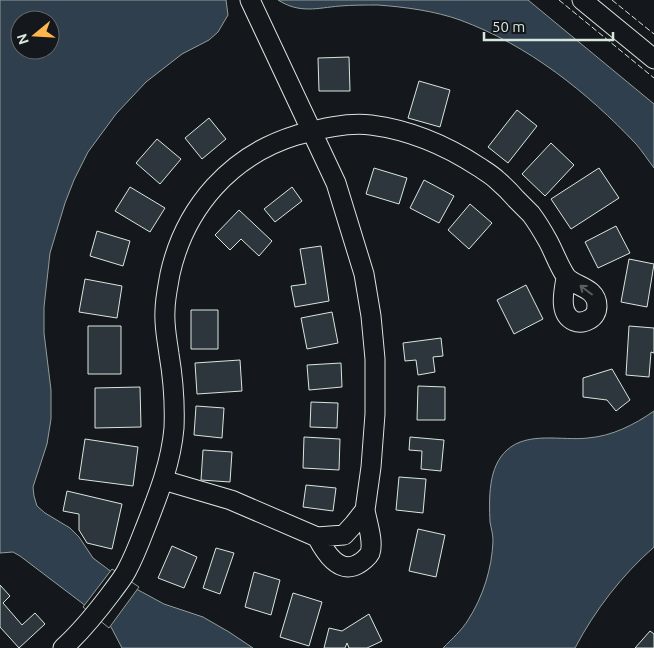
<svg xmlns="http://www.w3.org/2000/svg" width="654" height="648" viewBox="0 0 654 648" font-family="Ubuntu,sans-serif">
<rect width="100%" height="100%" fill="#14181c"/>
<path fill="#2f3f4d" stroke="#939e99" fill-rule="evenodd" d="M0,0H226L228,15L218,32L209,40L182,54L146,82L116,114L88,152L74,180L65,203L50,253L44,307V333L51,390V419L47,444L33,487L34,496L37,506L45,513L70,528L79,537L93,558L129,585L164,604L203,617L229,632L253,648H122L111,627L82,603L20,556L13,552L0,553ZM20,20H50V50H20Z
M278,0H528L654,104V168C648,160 642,151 636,144C587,92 528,45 460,20C435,11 405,7 378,5C366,5 352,5 340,6C317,8 300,14 278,0Z
M654,411V547C622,575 595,610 575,648H443C452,639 462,630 468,620C483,597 492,568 493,541C493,534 491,528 490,522C489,498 488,467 507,450C528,431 562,441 588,438C612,436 634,425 654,411Z"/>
<path fill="#14181c" stroke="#939e99" d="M112,569L139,587L109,628L83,607Z"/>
<path fill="#2c363c" stroke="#d8e6dc" d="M349,57L350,91H319L318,58Z
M419,81L450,90L440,127L408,118Z
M517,110L537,126L508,163L488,147Z
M209,118L226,139L202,159L185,138Z
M157,139L181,159L160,184L136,163Z
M551,143L574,165L545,196L522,174Z
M374,168L407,178L399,204L366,194Z
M599,168L619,198L571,229L551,199Z
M424,180L454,196L439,223L410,208Z
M130,187L165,208L150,232L115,211Z
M292,187L302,201L275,222L264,209Z
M470,204L492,223L469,249L448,230Z
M239,210L272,241L259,256L241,239L230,250L215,235Z
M616,226L630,253L598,268L585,242Z
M97,231L130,241L123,266L90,256Z
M321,246L329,301L295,307L291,286L306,284L300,249Z
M629,259L654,264L647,307L621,302Z
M85,279L122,286L117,318L79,312Z
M526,285L543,319L514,334L497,300Z
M191,310H218V349H191Z
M332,312L338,343L307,349L301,318Z
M88,326H121V374H88Z
M629,326L654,328V353L651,352L649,377L626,375Z
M441,338L443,356L433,357L435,372L418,375L416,360L405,361L403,343Z
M240,360L242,391L197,394L195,363Z
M341,363L342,387L309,390L307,365Z
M612,369L630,400L616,411L607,400L583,397V378Z
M418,386L445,387V420H417Z
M140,387L141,427L95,428V388Z
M311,402L338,403L337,428L310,427Z
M196,406L224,408L222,438L194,435Z
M304,437L340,439L339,470L303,468Z
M410,437L444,440L441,471L421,469L422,451L409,450Z
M85,439L138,447L133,486L79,479Z
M203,450L232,452L230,482L201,480Z
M399,477L426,479L423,513L396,510Z
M306,485L336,488L333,511L303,507Z
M67,491L122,504L112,549L87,543L79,530V514L63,511Z
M418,529L445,535L436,577L409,571Z
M172,546L197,557L184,588L158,578Z
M216,548L234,553L220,594L203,588Z
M254,572L280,580L271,615L245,607Z
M0,585L10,596L3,603L22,625L35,613L45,624L19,648L0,627Z
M293,593L322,602L309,646L280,637Z
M369,614L382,641L367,648H349L347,643L345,648H324L329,628L342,631Z
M650,631L654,634V648H635Z"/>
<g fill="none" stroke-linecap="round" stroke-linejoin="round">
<g stroke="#d8e6dc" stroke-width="21">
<path id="minor" d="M582,0L654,59
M163,480L231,500L317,537L344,535L354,524L365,510L371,467L375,414V359L371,316L364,274L336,183L250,0
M317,537C325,552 339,575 358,564C362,562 368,557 370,553C374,542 367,522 365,510
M63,648C82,631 97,612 112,592C117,585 123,578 127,570C134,557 139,544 144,531C157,498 171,464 174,428C175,404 173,378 169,354C167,339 164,326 165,311C165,299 168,286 170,274C185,207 231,155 297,135C320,129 347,122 371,125C410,130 447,146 479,167C485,171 492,175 497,180C504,186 510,192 516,199C521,204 526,209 531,214C537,222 543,232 548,241C554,252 558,264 565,275C572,287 597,286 597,306C597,312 594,317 590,319C585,322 579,323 574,321C558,314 564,291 566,278"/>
</g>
<use href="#minor" stroke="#14181c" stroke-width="19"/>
<path stroke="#d8e6dc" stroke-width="1" stroke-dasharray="6 2.5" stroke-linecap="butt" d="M559,0L654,78
M612,0L654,34"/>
</g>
<defs><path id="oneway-shaft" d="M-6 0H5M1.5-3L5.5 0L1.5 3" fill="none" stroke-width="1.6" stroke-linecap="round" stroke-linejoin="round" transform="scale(1.25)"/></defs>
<use stroke="#59605f" href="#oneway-shaft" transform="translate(586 290) rotate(-143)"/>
<g transform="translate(35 35) rotate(252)"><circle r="24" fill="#14181c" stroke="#626a69"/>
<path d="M0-4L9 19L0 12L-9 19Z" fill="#ffb74d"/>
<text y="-8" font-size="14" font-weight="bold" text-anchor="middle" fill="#d8e6dc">N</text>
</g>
<path d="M484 32v8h129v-8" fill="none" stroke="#d8e6dc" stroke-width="2.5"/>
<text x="492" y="32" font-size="15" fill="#d8e6dc" stroke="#14181c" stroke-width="4" paint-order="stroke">50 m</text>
</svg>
